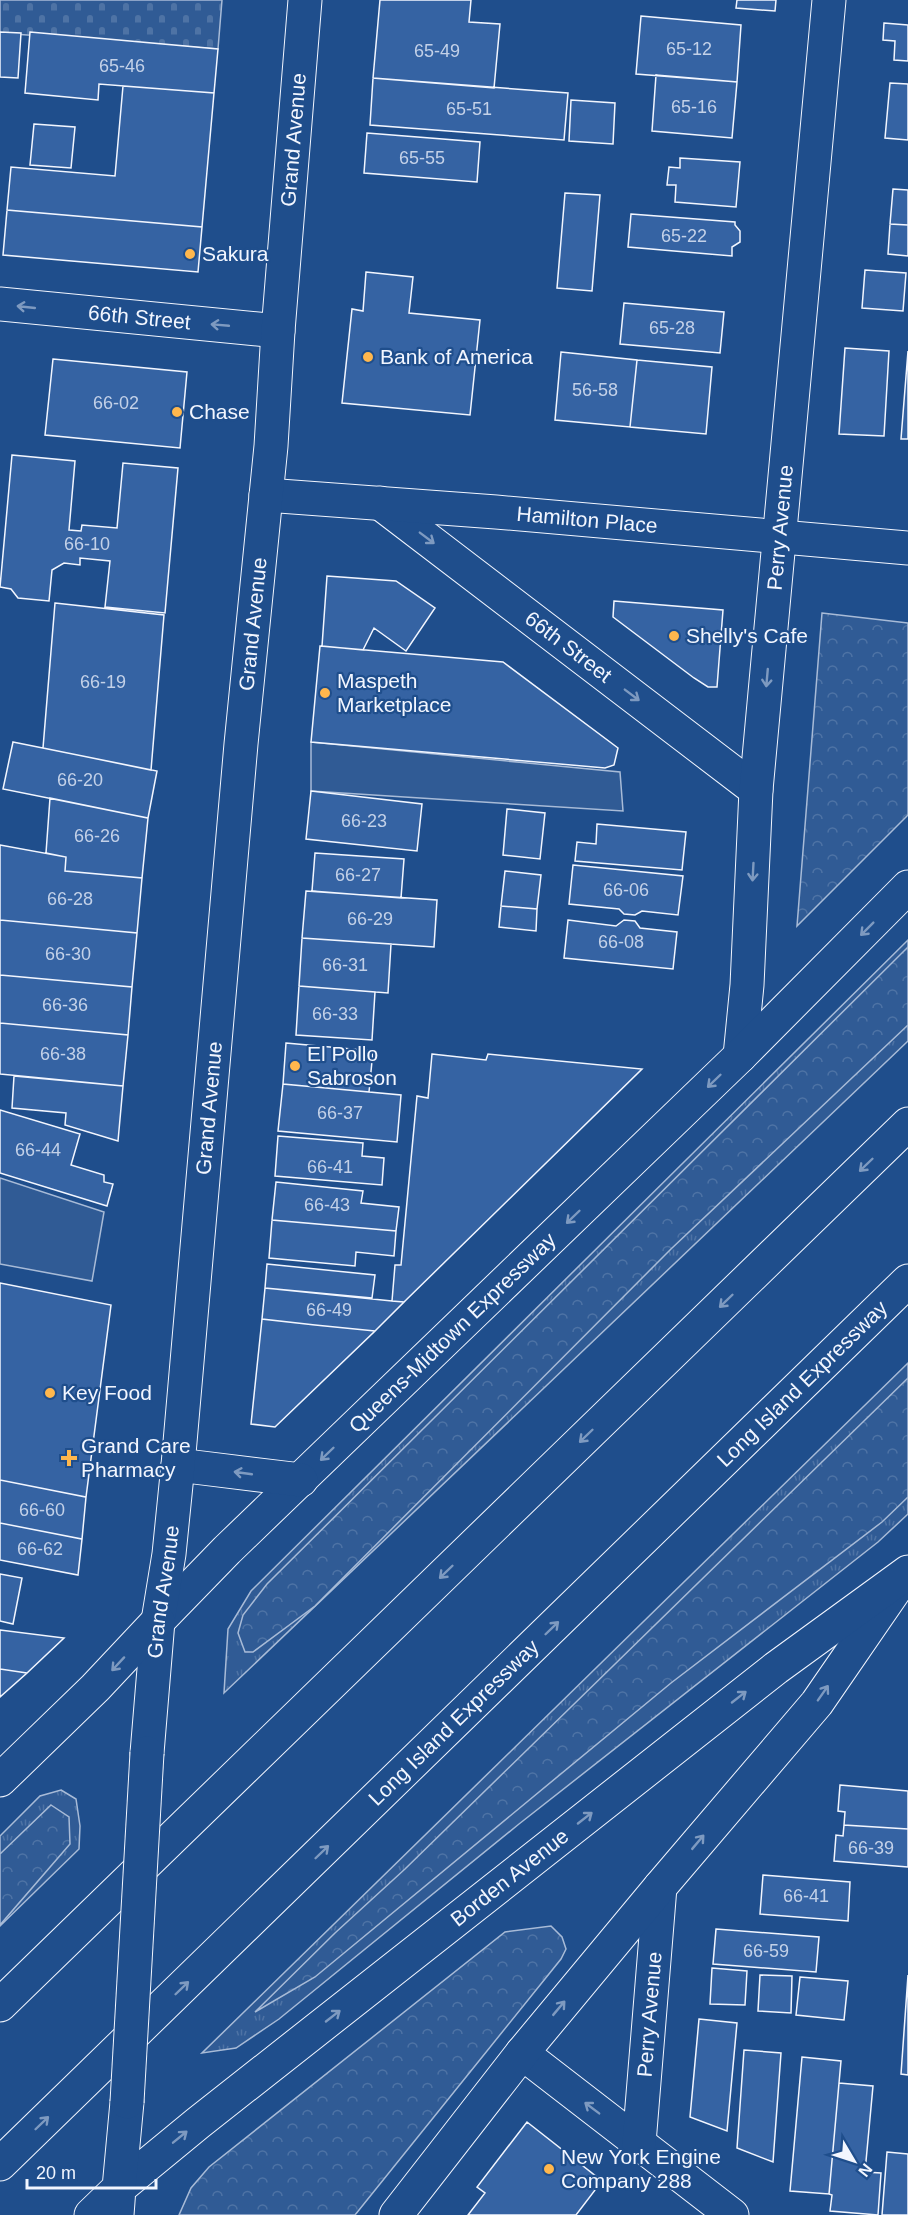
<svg xmlns="http://www.w3.org/2000/svg" width="908" height="2215" viewBox="0 0 908 2215" font-family="Helvetica,sans-serif">
<defs>
<pattern id="grass-tufts" width="24" height="20" patternUnits="userSpaceOnUse" patternTransform="scale(1.5)"><rect width="24" height="20" fill="#305b95"/><path d="M3 7l-1-3M5 7V3M7 7l1-3M15 17l-1-3M17 17v-4M19 17l1-3" fill="none" stroke="#4e73a5"/></pattern>
<pattern id="forest-crowns" width="20" height="18" patternUnits="userSpaceOnUse" patternTransform="scale(1.5)"><rect width="20" height="18" fill="#305b95"/><path d="M2 6a3 3 0 1 1 6 0M12 15a3 3 0 1 1 6 0" fill="none" stroke="#4e73a5"/></pattern>
<pattern id="cemetery-stones" width="16" height="16" patternUnits="userSpaceOnUse" patternTransform="scale(1.5)"><rect width="16" height="16" fill="#305b95"/><path d="M2 7V4a2 2 0 0 1 4 0v3zM10 15v-3a2 2 0 0 1 4 0v3z" fill="#4e73a5"/></pattern>
</defs>
<rect width="100%" height="100%" fill="#1f4e8c"/>
<path fill="url(#grass-tufts)" stroke="#a8bbd7" stroke-width="1.5" d="M908,940V1041L224,1693L228,1629L251,1591Z
M908,1363V1514L878,1542L519,1824L279,2019L236,2048L202,2053Z
M61,1790L76,1799L80,1826L79,1849L0,1926V1836L40,1796Z"/>
<path fill="url(#forest-crowns)" stroke="#a8bbd7" stroke-width="1.5" d="M822,613L908,623V815L797,926Z
M908,947V1025L671,1249L315,1606L253,1652H245L238,1633L243,1615L267,1584Z
M908,1378V1497L882,1522L671,1683L315,1977L255,2012L335,1933L405,1869Z
M51,1805L69,1817L70,1844L0,1925V1854Z
M551,1926L562,1937L566,1949L561,1959L355,2215H179L191,2188L209,2167L505,1932Z"/>
<path fill="url(#cemetery-stones)" stroke="#a8bbd7" stroke-width="1.5" d="M0,0H222L218,49L0,33Z"/>
<path fill="#305b95" stroke="#a8bbd7" stroke-width="1.5" d="M311,742L620,772L623,811L311,791Z
M0,1178L104,1212L92,1281L0,1264Z"/>
<path fill="#3563a3" stroke="#f2f6ff" stroke-width="1.5" d="M380,0H471L469,22L500,24L494,88L373,78Z
M737,0H776L775,11L736,8Z
M641,16L741,25L737,82L636,74Z
M884,23L908,25V61L894,60L895,41L883,40Z
M0,32L21,33L18,78L0,77Z
M30,32L218,49L214,93L99,84L98,100L25,93Z
M656,75L737,82L732,138L652,131Z
M373,78L568,93L564,140L370,125Z
M890,83L908,84V140L885,138Z
M123,86L214,93L202,227L7,210L11,167L115,176Z
M571,100L615,103L613,144L569,141Z
M34,124L75,127L71,168L30,165Z
M367,133L480,142L477,182L364,173Z
M680,158L740,162L736,207L675,202L676,185H667L669,167L680,168Z
M893,189L908,190V225L890,224Z
M565,193L600,195L592,291L557,288Z
M7,210L202,227L198,272L3,255Z
M631,214L735,222V225L740,231V242L732,247V256L628,247Z
M890,224L908,225V256L888,254Z
M865,270L906,273L903,311L862,308Z
M366,272L413,277L409,313L480,320L470,415L342,403L352,309L363,311Z
M624,303L724,312L720,353L620,344Z
M845,348L889,351L884,436L839,434Z
M908,351V439H901Z
M561,352L637,360L630,427L555,420Z
M53,359L187,372L180,448L45,435Z
M637,360L712,367L706,434L630,427Z
M12,455L75,461L69,530L81,531L82,525L117,528L123,463L178,468L165,613L105,607L110,561L80,558V565L64,563L52,570L49,601L18,598L11,589L0,587Z
M327,576L396,581L435,608L406,651L374,628L363,650L322,646Z
M614,601L723,610L717,687H708L694,678L613,617Z
M55,603L164,615L151,770L43,748Z
M320,646L503,662L618,748L614,765L605,768L311,742Z
M13,742L157,771L148,818L3,789Z
M311,791L422,804L417,851L306,839Z
M50,798L148,818L142,878L65,871L66,857L46,853Z
M507,809L545,813L540,859L503,855Z
M597,824L686,832L682,870L575,861L577,842L596,844Z
M0,845L66,857L65,871L142,878L137,933L0,920Z
M315,853L404,859L401,898L312,891Z
M573,865L683,876L678,915L642,911L635,915L624,914L619,909L569,904Z
M505,871L541,875L537,909L501,906Z
M306,891L437,900L434,947L302,938Z
M501,906L537,909L536,931L499,927Z
M0,920L137,933L132,987L0,975Z
M568,920L616,926L624,920L635,921L640,928L677,932L673,969L564,958Z
M302,938L391,944L388,993L299,986Z
M0,975L132,987L128,1035L0,1023Z
M299,986L375,992L372,1040L296,1035Z
M0,1023L128,1035L123,1086L0,1074Z
M286,1043L373,1051L369,1092L283,1084Z
M432,1054L486,1060L488,1054L642,1069L404,1302L392,1301L395,1265H401L417,1096L428,1098Z
M14,1076L123,1086L118,1141L65,1125L66,1113L12,1108Z
M283,1084L401,1095L397,1142L278,1131Z
M0,1110L80,1134L71,1165L104,1175V1182L113,1184L107,1206L0,1173Z
M278,1136L363,1143L362,1156L384,1158L382,1185L275,1176Z
M276,1182L363,1191L361,1203L399,1207L396,1231L272,1220Z
M272,1220L396,1231L394,1256L356,1252L355,1266L269,1258Z
M267,1264L375,1275L372,1298L265,1288Z
M0,1283L111,1305L86,1497L0,1480Z
M265,1288L392,1301L404,1302L375,1331L315,1325L262,1319Z
M262,1319L315,1325L375,1331L275,1427L251,1424Z
M0,1480L86,1497L82,1539L0,1523Z
M0,1523L82,1539L78,1575L0,1560Z
M0,1574L22,1578L13,1624L0,1621Z
M0,1630L64,1638L27,1673L0,1669Z
M0,1669L27,1673L0,1697Z
M840,1785L908,1791V1829L844,1825L845,1812L838,1811Z
M844,1825L908,1829V1867L834,1861L836,1835L843,1836Z
M763,1875L850,1882L848,1921L760,1914Z
M716,1929L819,1937L816,1972L713,1964Z
M712,1968L747,1971L745,2005L710,2004Z
M760,1975L792,1976L791,2013L758,2011Z
M908,1975V2075L901,2074Z
M800,1977L848,1981L844,2020L796,2015Z
M699,2019L737,2023L727,2131L690,2117Z
M744,2050L781,2053L773,2162L737,2148Z
M802,2057L841,2061L829,2194L790,2191Z
M839,2083L873,2086L865,2172L881,2173L878,2215L830,2211L832,2195L829,2194Z
M527,2122L602,2181L576,2215H468L485,2193L477,2187Z
M887,2152L908,2154V2215H882Z"/>
<g fill="none" stroke-linecap="round" stroke-linejoin="round">
<g stroke="#f2f6ff" stroke-width="35">
<g id="street">
<path id="s1" d="M0,304L278,331"/>
<path id="s2" d="M380,503L756,790"/>
<path id="s3" d="M740,1056L747,985L756,790L829,0"/>
<path d="M522,2053L732,2215"/>
<path id="s4" d="M639,2143L660,1887"/>
<path d="M396,2215L522,2053L660,1887L817,1703L903,1578"/>
</g>
</g>
<g stroke="#f2f6ff" stroke-width="35">
<g id="secondary">
<path id="s5" d="M266,495L496,512L908,548"/>
<path id="s6" d="M158,1621L227,1550L740,1056L908,887"/>
<path id="s7" d="M117,2215L119,2188L198,2123L776,1668L908,1572"/>
</g>
</g>
<g stroke="#f2f6ff" stroke-width="35">
<g id="primary">
<path d="M178,1465L301,1480"/>
<path id="s8" d="M147,1753L158,1621L169,1554L178,1465L241,744L271,446L278,331L305,0"/>
<path d="M0,1780L95,1688L158,1621"/>
<path d="M91,2215L119,2188L127,2102"/>
</g>
</g>
<g stroke="#f2f6ff" stroke-width="35">
<g id="highway">
<path d="M0,2005L908,1124"/>
<path id="s9" d="M0,2164L908,1281"/>
</g>
</g>
<use href="#street" stroke="#1f4e8c" stroke-width="33"/>
<use href="#secondary" stroke="#1f4e8c" stroke-width="33"/>
<use href="#primary" stroke="#1f4e8c" stroke-width="33"/>
<use href="#highway" stroke="#1f4e8c" stroke-width="33"/>
<g stroke="#f2f6ff" stroke-width="35" stroke-linecap="butt">
<path id="primary-bridge" d="M127,2102L147,1753"/>
</g>
<use href="#primary-bridge" stroke="#1f4e8c" stroke-width="33"/>
</g>
<defs><path id="oneway-shaft" d="M-6 0H5M1.5-3L5.5 0L1.5 3" fill="none" stroke-width="1.6" stroke-linecap="round" stroke-linejoin="round" transform="scale(1.5)"/></defs>
<g stroke="#7e9ac0">
<use href="#oneway-shaft" transform="translate(26 307) rotate(-174)"/>
<use href="#oneway-shaft" transform="translate(220 325) rotate(-175)"/>
<use href="#oneway-shaft" transform="translate(427 538) rotate(37)"/>
<use href="#oneway-shaft" transform="translate(767 678) rotate(95)"/>
<use href="#oneway-shaft" transform="translate(632 695) rotate(37)"/>
<use href="#oneway-shaft" transform="translate(753 872) rotate(93)"/>
<use href="#oneway-shaft" transform="translate(867 929) rotate(135)"/>
<use href="#oneway-shaft" transform="translate(714 1081) rotate(136)"/>
<use href="#oneway-shaft" transform="translate(866 1165) rotate(136)"/>
<use href="#oneway-shaft" transform="translate(573 1217) rotate(136)"/>
<use href="#oneway-shaft" transform="translate(726 1301) rotate(136)"/>
<use href="#oneway-shaft" transform="translate(586 1436) rotate(136)"/>
<use href="#oneway-shaft" transform="translate(327 1454) rotate(136)"/>
<use href="#oneway-shaft" transform="translate(243 1473) rotate(-172)"/>
<use href="#oneway-shaft" transform="translate(446 1572) rotate(136)"/>
<use href="#oneway-shaft" transform="translate(552 1628) rotate(-44)"/>
<use href="#oneway-shaft" transform="translate(118 1664) rotate(133)"/>
<use href="#oneway-shaft" transform="translate(823 1693) rotate(-55)"/>
<use href="#oneway-shaft" transform="translate(739 1697) rotate(-38)"/>
<use href="#oneway-shaft" transform="translate(585 1818) rotate(-38)"/>
<use href="#oneway-shaft" transform="translate(698 1842) rotate(-50)"/>
<use href="#oneway-shaft" transform="translate(322 1852) rotate(-44)"/>
<use href="#oneway-shaft" transform="translate(182 1988) rotate(-44)"/>
<use href="#oneway-shaft" transform="translate(559 2008) rotate(-50)"/>
<use href="#oneway-shaft" transform="translate(333 2016) rotate(-38)"/>
<use href="#oneway-shaft" transform="translate(592 2108) rotate(-143)"/>
<use href="#oneway-shaft" transform="translate(42 2123) rotate(-44)"/>
<use href="#oneway-shaft" transform="translate(180 2137) rotate(-39)"/>
</g>
<g fill="#ffb74d" stroke="#1f4e8c" stroke-width="2">
<circle cx="190" cy="254" r="6"/>
<circle cx="368" cy="357" r="6"/>
<circle cx="177" cy="412" r="6"/>
<circle cx="674" cy="636" r="6"/>
<circle cx="325" cy="693" r="6"/>
<circle cx="295" cy="1066" r="6"/>
<circle cx="50" cy="1393" r="6"/>
<path d="M66 1449h6v6h6v6h-6v6h-6v-6h-6v-6h6z"/>
<circle cx="549" cy="2169" r="6"/>
</g>
<g text-anchor="middle" stroke-width="4.5" stroke-linejoin="round" paint-order="stroke">
<g font-size="18" fill="#c3d1e8">
<text x="689" y="55">65-12</text>
<text x="437" y="57">65-49</text>
<text x="122" y="72">65-46</text>
<text x="694" y="113">65-16</text>
<text x="469" y="115">65-51</text>
<text x="422" y="164">65-55</text>
<text x="684" y="242">65-22</text>
<text x="672" y="334">65-28</text>
<text x="595" y="396">56-58</text>
<text x="116" y="409">66-02</text>
<text x="87" y="550">66-10</text>
<text x="103" y="688">66-19</text>
<text x="80" y="786">66-20</text>
<text x="364" y="827">66-23</text>
<text x="97" y="842">66-26</text>
<text x="358" y="881">66-27</text>
<text x="626" y="896">66-06</text>
<text x="70" y="905">66-28</text>
<text x="370" y="925">66-29</text>
<text x="621" y="948">66-08</text>
<text x="68" y="960">66-30</text>
<text x="345" y="971">66-31</text>
<text x="65" y="1011">66-36</text>
<text x="335" y="1020">66-33</text>
<text x="63" y="1060">66-38</text>
<text x="340" y="1119">66-37</text>
<text x="38" y="1156">66-44</text>
<text x="330" y="1173">66-41</text>
<text x="327" y="1211">66-43</text>
<text x="329" y="1316">66-49</text>
<text x="42" y="1516">66-60</text>
<text x="40" y="1555">66-62</text>
<text x="871" y="1854">66-39</text>
<text x="806" y="1902">66-41</text>
<text x="766" y="1957">66-59</text>
</g>
<g font-size="21" fill="#f2f6ff" stroke="#1f4e8c">
<text dy="7" stroke="none"><textPath href="#s8" startOffset="1620">Grand Avenue</textPath></text>
<text dy="7" stroke="none"><textPath href="#s1" startOffset="140">66th Street</textPath></text>
<text dy="7" stroke="none"><textPath href="#s5" startOffset="322">Hamilton Place</textPath></text>
<text dy="7" stroke="none"><textPath href="#s3" startOffset="530">Perry Avenue</textPath></text>
<text dy="7" stroke="none"><textPath href="#s8" startOffset="1134">Grand Avenue</textPath></text>
<text dy="7" stroke="none"><textPath href="#s2" startOffset="237">66th Street</textPath></text>
<text dy="7" stroke="none"><textPath href="#s8" startOffset="648">Grand Avenue</textPath></text>
<text dy="7" stroke="none"><textPath href="#s6" startOffset="412">Queens-Midtown Expressway</textPath></text>
<text dy="7" stroke="none"><textPath href="#s9" startOffset="1119">Long Island Expressway</textPath></text>
<text dy="7" stroke="none"><textPath href="#s8" startOffset="162">Grand Avenue</textPath></text>
<text dy="7" stroke="none"><textPath href="#s9" startOffset="633">Long Island Expressway</textPath></text>
<text dy="7" stroke="none"><textPath href="#s7" startOffset="526">Borden Avenue</textPath></text>
<text dy="7" stroke="none"><textPath href="#s4" startOffset="129">Perry Avenue</textPath></text>
</g>
<g font-size="21" fill="#f2f6ff" stroke="#1f4e8c" text-anchor="start">
<text x="202" y="261">Sakura</text>
<text x="380" y="364">Bank of America</text>
<text x="189" y="419">Chase</text>
<text x="686" y="643">Shelly's Cafe</text>
<text x="337" y="688">Maspeth<tspan x="337" dy="24">Marketplace</tspan></text>
<text x="307" y="1061">El Pollo<tspan x="307" dy="24">Sabroson</tspan></text>
<text x="62" y="1400">Key Food</text>
<text x="81" y="1453">Grand Care<tspan x="81" dy="24">Pharmacy</tspan></text>
<text x="561" y="2164">New York Engine<tspan x="561" dy="24">Company 288</tspan></text>
</g>
</g>
<g transform="translate(854 2161) rotate(129)" stroke="#1f4e8c" stroke-width="4.5" paint-order="stroke">
<path d="M0-4.5L10 22L0 15L-10 22Z" fill="#f2f6ff"/>
<text y="-9" font-size="16" font-weight="bold" text-anchor="middle" fill="#f2f6ff">N</text>
</g>
<path d="M27 2179v9h129v-9" fill="none" stroke="#f2f6ff" stroke-width="3"/>
<text x="36" y="2179" font-size="18" fill="#f2f6ff" stroke="#1f4e8c" stroke-width="4.5" paint-order="stroke">20 m</text>
</svg>
